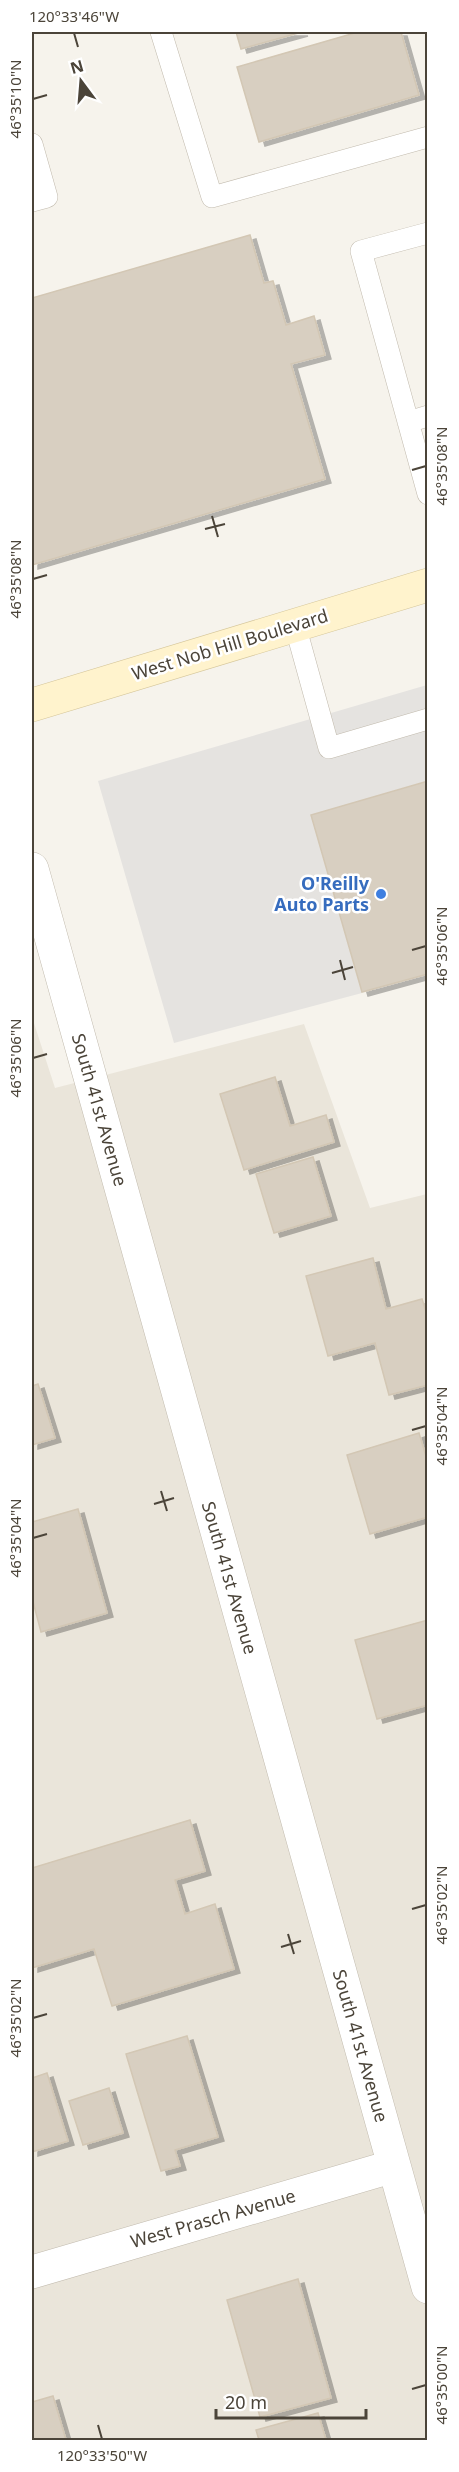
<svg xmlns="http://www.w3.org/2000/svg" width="459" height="2472" viewBox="0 0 459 2472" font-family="'Noto Sans',sans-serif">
<defs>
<filter id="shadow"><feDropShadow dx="6" dy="4" stdDeviation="0" flood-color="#0004"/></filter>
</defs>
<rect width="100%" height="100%" fill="#f6f3ec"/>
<path fill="#eae5da" d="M32,1017L55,1088L304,1024L370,1208L427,1194V2440H32Z"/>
<path fill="#e5e3e0" d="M427,685V781L311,815L362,993L174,1043L98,781Z"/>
<path fill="#d8cfc1" stroke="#d3c7b4" stroke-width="1.5" filter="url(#shadow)" d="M236,32H302L241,49Z
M358,32H401L419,95L259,142L237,67Z
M250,235L264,283L273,281L286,325L314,316L325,355L291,364L325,479L32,565V298Z
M428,781V974L362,992L311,815Z
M275,1077L290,1126L326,1115L334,1142L244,1170L220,1094Z
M313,1157L331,1216L274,1233L256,1174Z
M373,1258L386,1309L422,1299L428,1318V1385L389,1395L375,1343L328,1356L306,1276Z
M38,1384L55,1438L32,1445V1386Z
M419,1433L428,1463V1517L370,1534L347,1455Z
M78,1509L107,1613L41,1632L32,1598V1522Z
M428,1620V1705L377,1719L355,1640Z
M190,1820L205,1871L175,1880L185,1914L215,1904L234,1969L112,2006L94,1949L32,1968V1868Z
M187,2036L218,2137L175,2150L180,2166L161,2171L126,2054Z
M47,2073L68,2141L32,2152V2078Z
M109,2088L123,2133L83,2145L69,2101Z
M298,2279L331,2398L260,2417L227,2300Z
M53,2396L66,2440H32V2402Z
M318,2413L326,2440H259L256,2430Z"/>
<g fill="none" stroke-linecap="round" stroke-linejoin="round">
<g stroke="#c2bbae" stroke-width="22">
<path id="lane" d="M161,32L212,197L428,137
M32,144L47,197L32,201
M428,233L361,251L428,494
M408,422L428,416
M295,625L329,748L428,719"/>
</g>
<g stroke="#c2bbae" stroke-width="34">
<path id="street" d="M32,869L428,2287
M32,2272L394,2166"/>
</g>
<g stroke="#d6c79b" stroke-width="34">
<path id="secondary" d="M32,705L428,585"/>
</g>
<use href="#lane" stroke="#fff" stroke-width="21"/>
<use href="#street" stroke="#fff" stroke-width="33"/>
<use href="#secondary" stroke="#fff3cd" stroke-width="33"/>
</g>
<path fill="none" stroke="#4b4439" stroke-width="2" d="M74,33L78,47M33,99L47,95M412,470L426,466M212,516L218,537M205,529L225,524M33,579L47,575M412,950L426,946M340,960L345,980M332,973L353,967M33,1058L47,1054M412,1430L426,1426M161,1491L167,1511M154,1504L174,1498M33,1538L47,1534M412,1909L426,1905M288,1934L294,1954M281,1947L301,1941M33,2018L47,2014M412,2389L426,2385M98,2425L102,2439"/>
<circle fill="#3f7fe0" stroke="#fff" stroke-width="2" cx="381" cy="894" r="6"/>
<g text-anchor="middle" stroke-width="5" stroke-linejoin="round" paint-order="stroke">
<g font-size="18" fill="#4b4439" stroke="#fff">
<text transform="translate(230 645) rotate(-17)" y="6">West Nob Hill Boulevard</text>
<text transform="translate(99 1110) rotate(74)" y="6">South 41st Avenue</text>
<text transform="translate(229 1578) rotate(74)" y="6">South 41st Avenue</text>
<text transform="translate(360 2046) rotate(74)" y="6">South 41st Avenue</text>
<text transform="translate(213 2219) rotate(-16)" y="6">West Prasch Avenue</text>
</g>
<g font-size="18" font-weight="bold" fill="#366cbe" stroke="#fff" text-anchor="end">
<text x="369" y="890">O'Reilly<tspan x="369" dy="21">Auto Parts</tspan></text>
</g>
</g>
<rect width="459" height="2472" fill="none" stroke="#ffffff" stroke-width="66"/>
<g transform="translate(81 81) rotate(344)" stroke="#ffffff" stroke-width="4.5" paint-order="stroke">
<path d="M0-4.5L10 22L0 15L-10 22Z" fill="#4b4439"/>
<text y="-9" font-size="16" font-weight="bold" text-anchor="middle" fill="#4b4439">N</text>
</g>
<path d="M216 2409v9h150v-9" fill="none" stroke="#4b4439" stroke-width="3"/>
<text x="225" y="2409" font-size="18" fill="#4b4439" stroke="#ffffff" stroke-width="4.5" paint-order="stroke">20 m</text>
<rect x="33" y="33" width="393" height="2406" fill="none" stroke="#4b4439" stroke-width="2"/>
<g font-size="15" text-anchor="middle" fill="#4b4439">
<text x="74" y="22">120°33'46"W</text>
<text transform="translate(16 99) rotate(-90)" y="5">46°35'10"N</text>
<text transform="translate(442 466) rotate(-90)" y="5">46°35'08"N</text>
<text transform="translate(16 579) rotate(-90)" y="5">46°35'08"N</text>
<text transform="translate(442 946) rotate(-90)" y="5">46°35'06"N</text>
<text transform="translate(16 1058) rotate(-90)" y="5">46°35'06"N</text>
<text transform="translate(442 1426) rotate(-90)" y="5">46°35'04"N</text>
<text transform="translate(16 1538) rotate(-90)" y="5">46°35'04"N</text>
<text transform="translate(442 1905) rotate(-90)" y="5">46°35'02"N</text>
<text transform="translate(16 2018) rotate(-90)" y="5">46°35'02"N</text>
<text transform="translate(442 2385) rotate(-90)" y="5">46°35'00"N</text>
<text x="102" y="2461">120°33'50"W</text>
</g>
</svg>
